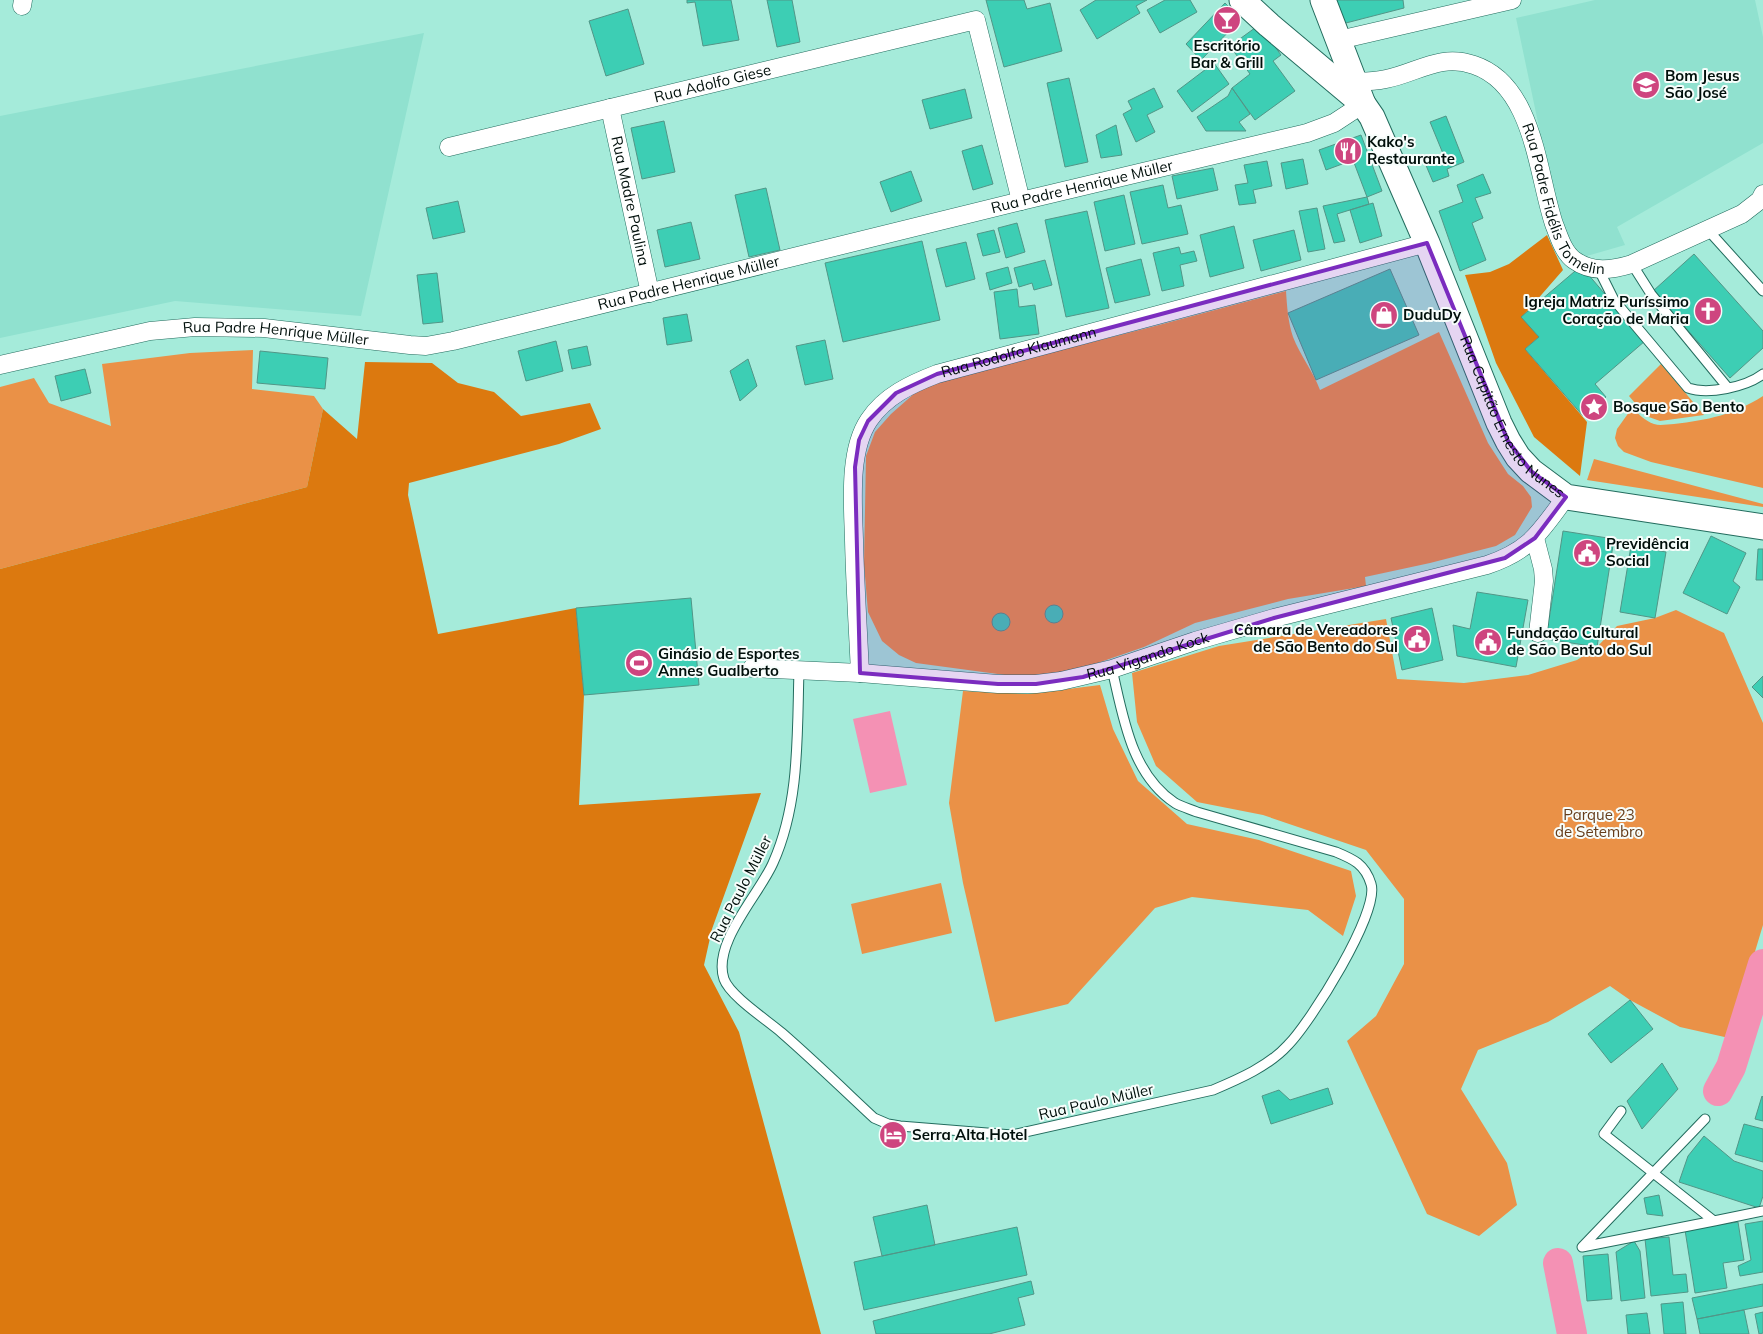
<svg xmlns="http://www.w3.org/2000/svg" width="1763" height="1334" viewBox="0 0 1763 1334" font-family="Mulish,sans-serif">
<rect width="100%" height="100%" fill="#a5ebda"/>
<path fill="#90e1cf" d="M1595,0H1755L1763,37V143L1617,227L1625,245L1573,260L1564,230L1540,132L1516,18Z
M424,33L361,316L175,301L0,338V116Z"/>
<path fill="#ea9147" d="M1286,291C1287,306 1288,322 1293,337C1300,355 1313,371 1320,390L1439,332L1488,443L1508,474L1523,486L1531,497L1532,507L1515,535L1496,546L1430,563L1365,577L1366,586L1288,599L1195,623L1144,647L1057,677H1020L916,663L899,655L882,641L868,612L864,564L866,456L875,432L891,414L916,392L939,381L1159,325Z
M253,350L252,389L314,396L323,409L307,487L0,569V387L34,378L49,403L111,426L102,364L190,353Z
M1661,364L1704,415L1660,421L1646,416L1629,396Z
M1763,396V488L1651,462L1624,452L1618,446L1615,438L1617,429L1632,408C1639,414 1645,421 1654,424C1660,426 1668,424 1674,424C1708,420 1733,415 1763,396Z
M1594,459L1763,504V507L1587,480Z
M1676,610L1724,633L1763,723V925L1729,1038L1680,1027L1630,1000L1610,986L1548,1022L1478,1050L1461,1089L1507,1163L1517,1205L1479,1236L1427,1214L1347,1041L1376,1016L1404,964V899L1366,850L1263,815L1197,802L1156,766L1137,722L1132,673L1219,646L1386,619L1397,679L1464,683L1528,675L1577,660L1597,647L1617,626L1655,618Z
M1100,685L1113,729L1138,781L1187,824L1259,840L1351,871L1356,896L1343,936L1308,910L1192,897L1155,908L1068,1004L995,1022L963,883L949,803L963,691L1028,694Z
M941,883L952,933L862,954L851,904Z"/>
<path fill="#dc790f" d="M1547,235L1563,270L1522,317L1539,337L1525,349L1587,422L1580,476L1534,437L1496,363L1465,275L1490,272L1509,264Z
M365,362L432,363L458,383L494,392L521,416L590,403L601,429L559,444L409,483L408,495L438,634L576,608L584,695L579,805L761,793L712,929L704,965L739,1032L821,1334H0V569L307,487L323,409L357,439Z"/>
<path fill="#f491b4" d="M890,711L907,785L870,793L853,719Z"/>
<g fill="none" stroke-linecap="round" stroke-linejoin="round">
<path stroke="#f491b4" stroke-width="30" d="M1718,1091L1731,1067L1763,964
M1558,1263L1572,1334"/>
</g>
<path fill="#3dceb4" stroke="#519687" d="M687,0H731L739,40L703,46L695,2L687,3Z
M767,0H792L800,42L777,47Z
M986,0H1024L1027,9L1050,3L1062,51L1004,67Z
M1096,0H1147L1136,6L1140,13L1097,39L1080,10Z
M1165,0H1190L1197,12L1160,33L1147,10Z
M1335,0H1403L1404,8L1342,24Z
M1225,3L1241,19L1201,60L1186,44Z
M628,9L644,64L606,76L589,21Z
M1259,25L1281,55L1273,61L1295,91L1255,120L1232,88L1250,74L1230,46Z
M1214,63L1229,84L1192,112L1177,91Z
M1069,78L1088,162L1065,167L1047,83Z
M1154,88L1163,107L1147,115L1155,132L1136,142L1123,114L1132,109L1128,101Z
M1232,88L1250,114L1239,122L1246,131H1206L1197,117L1228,96Z
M965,89L972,118L930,129L922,100Z
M1446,116L1464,162L1447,169L1449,176L1433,182L1425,163L1444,156L1430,122Z
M664,121L675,172L642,179L631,128Z
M1116,125L1122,155L1101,158L1096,135Z
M1361,135L1382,191L1367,197L1353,160L1326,170L1319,150Z
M982,145L993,184L973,190L962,151Z
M1303,159L1308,184L1286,189L1281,163Z
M1267,161L1272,186L1253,190L1256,203L1239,205L1235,185L1248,183L1244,165Z
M1213,168L1218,190L1177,199L1172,176Z
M911,171L922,201L891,212L880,182Z
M1483,174L1491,193L1475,198L1483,218L1472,223L1486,260L1460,271L1439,211L1463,202L1457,185Z
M1163,185L1168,208L1181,205L1188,234L1142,244L1130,192Z
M766,188L780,250L749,257L735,195Z
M1124,195L1135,244L1105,251L1094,202Z
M1367,197L1369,204L1337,214L1345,241L1334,243L1323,206Z
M458,201L465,232L433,239L426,208Z
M1373,203L1382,236L1360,243L1350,210Z
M1317,208L1325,249L1308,252L1299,211Z
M1087,211L1109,308L1066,317L1045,220Z
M691,222L700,259L665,267L657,230Z
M1017,223L1025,252L1006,258L998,228Z
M1234,226L1244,268L1210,277L1200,235Z
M994,230L1000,252L983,256L977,234Z
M1294,230L1301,260L1261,271L1253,240Z
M922,241L940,320L843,342L825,263Z
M966,242L975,279L946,287L936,249Z
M1179,247L1181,254L1194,251L1197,261L1180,265L1184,286L1162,291L1153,253Z
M1694,254L1763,331V348L1730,378L1653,291Z
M1141,259L1150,295L1115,303L1106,268Z
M1045,260L1052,285L1034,290L1032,283L1019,287L1014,268Z
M1581,266L1645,341L1595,384L1606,397L1583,416L1525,349L1539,337L1521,317Z
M1008,267L1012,283L990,290L986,273Z
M1390,269L1419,335L1316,380L1288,313Z
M437,273L443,322L423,324L417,275Z
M1017,289L1019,307L1035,305L1039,334L1000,339L994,292Z
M687,314L692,341L667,345L663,318Z
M825,340L833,379L805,385L796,346Z
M556,341L563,371L526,381L518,351Z
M587,346L591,365L572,369L568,350Z
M260,351L328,358L325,389L257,383Z
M748,359L757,386L740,401L730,371Z
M85,369L91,393L61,401L55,376Z
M1563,531L1614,539L1597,647L1546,639Z
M1711,536L1746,553L1733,581L1740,587L1727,614L1683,593Z
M1631,546L1666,552L1655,618L1620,612Z
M1758,549H1763V580H1756Z
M1477,592L1528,600L1516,667L1457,656L1453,625L1470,629Z
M691,598L699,685L584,695L576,608Z
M1045 614a9 9 0 1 1 18 0a9 9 0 1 1-18 0Z
M1432,608L1443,660L1402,670L1391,618Z
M992 622a9 9 0 1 1 18 0a9 9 0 1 1-18 0Z
M1763,676V698L1752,687Z
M1630,1000L1653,1029L1611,1063L1588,1034Z
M1662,1063L1678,1089L1642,1129L1627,1101Z
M1328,1088L1333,1104L1271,1124L1262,1096L1279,1090L1290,1100Z
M1762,1096L1763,1097V1121L1755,1119Z
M1744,1124L1763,1129V1162L1735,1154Z
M1704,1136L1734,1161L1763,1171V1196L1759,1208L1679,1182L1688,1156Z
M1659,1195L1663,1216L1647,1214L1644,1198Z
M927,1205L935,1245L882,1256L873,1217Z
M1763,1221V1272L1740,1276L1738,1266L1751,1260L1745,1224Z
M1738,1222L1744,1260L1723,1263L1727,1288L1695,1293L1685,1230Z
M1017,1227L1027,1275L864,1310L854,1262Z
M1669,1237L1673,1275L1686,1274L1688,1292L1651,1296L1645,1239Z
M1634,1241L1640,1251L1645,1298L1621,1301L1616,1252Z
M1608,1254L1612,1299L1587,1301L1583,1256Z
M1031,1281L1034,1294L1018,1298L1025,1325L989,1334H876L873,1321Z
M1763,1284V1306L1697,1319L1692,1298Z
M1683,1302L1686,1334H1664L1661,1304Z
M1744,1310L1749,1334H1700L1697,1319Z
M1763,1312V1333L1759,1334L1755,1314Z
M1647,1313L1650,1334H1628L1626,1315Z"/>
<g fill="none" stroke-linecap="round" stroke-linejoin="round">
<g stroke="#236c5e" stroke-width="11">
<path id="lane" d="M1708,230L1763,291
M1632,264L1651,294L1728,388
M1599,270L1614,300L1688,388C1708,395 1746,387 1763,374
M799,670C797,735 800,803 773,863C759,895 712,943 724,979C730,996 767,1020 782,1033C813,1060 843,1089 874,1118L888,1124L900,1126L1012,1135L1213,1090C1239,1079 1269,1066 1288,1045C1310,1023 1380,912 1371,884C1365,864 1353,859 1336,852L1197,812C1190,809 1182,807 1175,803C1131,774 1123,716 1112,669
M1621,1111L1604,1134L1714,1221L1763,1211
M1705,1119L1582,1247L1714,1221"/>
</g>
<g stroke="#236c5e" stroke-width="19">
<g id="street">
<path d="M22,6L23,0"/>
<path d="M1339,40L1512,0"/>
<path id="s1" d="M1344,81C1358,82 1372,82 1386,79C1417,73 1440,53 1474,65C1534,85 1537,173 1554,224C1559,236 1563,252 1574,260C1592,273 1612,270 1632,264L1742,214L1760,200L1763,194"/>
<path id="s2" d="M610,108L650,293"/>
<path id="s3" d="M449,147L976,20L1021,201"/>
<path id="s4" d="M0,365L150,331L195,327L264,328L410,345L426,346L453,341L1021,201L1307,133L1334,123L1363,104"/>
<path d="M1535,538L1543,569L1544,581L1538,633"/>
<path id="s5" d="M752,668L860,673L998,684H1036L1061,681L1112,669L1195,641L1274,618L1487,565C1531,550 1539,533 1566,497"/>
<path id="s6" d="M860,673C858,629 855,584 854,540C853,504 848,451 869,420C885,396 911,384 937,374L1427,243"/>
</g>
</g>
<g stroke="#236c5e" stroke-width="27">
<g id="secondary">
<path id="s7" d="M1242,0L1269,25L1363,104L1372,117L1427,243L1499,423L1508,441L1518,457L1531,471L1566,497L1763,527"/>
<path d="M1323,0L1363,104"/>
</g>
</g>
<use href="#lane" stroke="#fff" stroke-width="9"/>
<use href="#street" stroke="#fff" stroke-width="18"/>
<use href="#secondary" stroke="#fff" stroke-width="25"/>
</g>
<path fill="#7b2cbf" fill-opacity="0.2" stroke="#7b2cbf" stroke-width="4" stroke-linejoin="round" d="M1427,243L1508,441L1531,471L1566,497L1535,538L1505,558L1274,618L1083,677L1036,684H998L860,673L855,467L859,440L868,421L896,393L937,374Z"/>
<defs>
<g id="bar-disc" transform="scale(1.4375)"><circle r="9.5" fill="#ce457f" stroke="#f7fdfb"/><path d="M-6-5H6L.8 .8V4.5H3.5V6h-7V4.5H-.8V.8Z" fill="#fff"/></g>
<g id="school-disc" transform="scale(1.4375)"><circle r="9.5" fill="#ce457f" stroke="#f7fdfb"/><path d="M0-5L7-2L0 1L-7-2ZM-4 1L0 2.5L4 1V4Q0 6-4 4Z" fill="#fff"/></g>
<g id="restaurant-disc" transform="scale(1.4375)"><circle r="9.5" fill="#ce457f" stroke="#f7fdfb"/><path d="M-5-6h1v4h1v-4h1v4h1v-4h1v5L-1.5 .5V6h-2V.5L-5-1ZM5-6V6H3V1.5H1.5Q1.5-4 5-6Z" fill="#fff"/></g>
<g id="church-disc" transform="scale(1.4375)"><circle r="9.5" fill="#ce457f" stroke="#f7fdfb"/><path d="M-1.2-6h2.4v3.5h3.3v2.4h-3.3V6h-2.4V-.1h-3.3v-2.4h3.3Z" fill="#fff"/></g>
<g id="shop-disc" transform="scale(1.4375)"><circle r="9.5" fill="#ce457f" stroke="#f7fdfb"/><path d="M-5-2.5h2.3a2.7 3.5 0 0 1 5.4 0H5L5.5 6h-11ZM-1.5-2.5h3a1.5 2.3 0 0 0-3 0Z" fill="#fff"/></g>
<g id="sight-disc" transform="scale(1.4375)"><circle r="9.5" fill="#ce457f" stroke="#f7fdfb"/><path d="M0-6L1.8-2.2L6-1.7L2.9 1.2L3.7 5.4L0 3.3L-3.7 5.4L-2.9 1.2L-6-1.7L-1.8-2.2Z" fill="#fff"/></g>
<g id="civic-disc" transform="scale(1.4375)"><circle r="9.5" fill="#ce457f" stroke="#f7fdfb"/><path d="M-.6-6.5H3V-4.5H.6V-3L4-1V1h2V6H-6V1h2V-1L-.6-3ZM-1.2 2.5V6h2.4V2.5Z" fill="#fff"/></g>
<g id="stadium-disc" transform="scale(1.4375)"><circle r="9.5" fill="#ce457f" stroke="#f7fdfb"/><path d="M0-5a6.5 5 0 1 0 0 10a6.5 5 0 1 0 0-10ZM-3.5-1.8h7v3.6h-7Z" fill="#fff"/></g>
<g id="hotel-disc" transform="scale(1.4375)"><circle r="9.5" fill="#ce457f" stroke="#f7fdfb"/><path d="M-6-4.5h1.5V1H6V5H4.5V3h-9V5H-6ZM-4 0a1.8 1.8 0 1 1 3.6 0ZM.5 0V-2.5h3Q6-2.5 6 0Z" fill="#fff"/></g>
</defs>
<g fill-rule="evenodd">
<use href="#bar-disc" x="1227" y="20"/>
<use href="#school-disc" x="1646" y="85"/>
<use href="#restaurant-disc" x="1348" y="151"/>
<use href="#church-disc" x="1708" y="311"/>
<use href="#shop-disc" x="1384" y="315"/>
<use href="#sight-disc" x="1594" y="407"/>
<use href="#civic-disc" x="1587" y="553"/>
<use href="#civic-disc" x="1417" y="639"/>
<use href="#civic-disc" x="1488" y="642"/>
<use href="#stadium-disc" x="639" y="663"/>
<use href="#hotel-disc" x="893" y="1135"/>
</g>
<g text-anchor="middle" stroke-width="4" stroke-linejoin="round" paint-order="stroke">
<g font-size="15" font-weight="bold" fill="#000f0b" stroke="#f7fdfb" text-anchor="start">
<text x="1227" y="51" text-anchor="middle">Escritório<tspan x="1227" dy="17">Bar &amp; Grill</tspan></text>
<text x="1665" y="81">Bom Jesus<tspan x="1665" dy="17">São José</tspan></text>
<text x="1367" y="147">Kako's<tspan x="1367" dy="17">Restaurante</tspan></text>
<text x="1689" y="307" text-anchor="end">Igreja Matriz Puríssimo<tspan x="1689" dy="17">Coração de Maria</tspan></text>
<text x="1403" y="320">DuduDy</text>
<text x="1613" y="412">Bosque São Bento</text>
<text x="1606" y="549">Previdência<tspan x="1606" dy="17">Social</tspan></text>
<text x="1398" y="635" text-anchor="end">Câmara de Vereadores<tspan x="1398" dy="17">de São Bento do Sul</tspan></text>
<text x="1507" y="638">Fundação Cultural<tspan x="1507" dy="17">de São Bento do Sul</tspan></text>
<text x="658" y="659">Ginásio de Esportes<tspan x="658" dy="17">Annes Gualberto</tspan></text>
<text x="912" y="1140">Serra Alta Hotel</text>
</g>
<g font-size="15" fill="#000f0b" stroke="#f7fdfb">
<text dy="5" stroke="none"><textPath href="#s3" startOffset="271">Rua Adolfo Giese</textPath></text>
<text dy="5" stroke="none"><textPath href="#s4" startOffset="1106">Rua Padre Henrique Müller</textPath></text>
<text dy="5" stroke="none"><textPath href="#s1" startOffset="304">Rua Padre Fidélis Tomelin</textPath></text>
<text dy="5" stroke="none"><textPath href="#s2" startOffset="95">Rua Madre Paulina</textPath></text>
<text dy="5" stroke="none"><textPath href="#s4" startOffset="701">Rua Padre Henrique Müller</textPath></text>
<text dy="5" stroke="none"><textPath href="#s4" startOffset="280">Rua Padre Henrique Müller</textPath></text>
<text dy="5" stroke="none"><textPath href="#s6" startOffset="424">Rua Rodolfo Klaumann</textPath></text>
<text dy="5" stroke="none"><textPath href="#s7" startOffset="509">Rua Capitão Ernesto Nunes</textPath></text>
<text dy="5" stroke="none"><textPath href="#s5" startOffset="400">Rua Vigando Kock</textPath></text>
<text transform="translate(741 889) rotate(-63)" y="5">Rua Paulo Müller</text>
<text transform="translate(1096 1102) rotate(-13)" y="5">Rua Paulo Müller</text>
</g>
<g font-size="15" fill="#663d1b" stroke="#f7fdfb">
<text x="1599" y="820">Parque 23<tspan x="1599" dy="17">de Setembro</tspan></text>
</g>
</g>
</svg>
